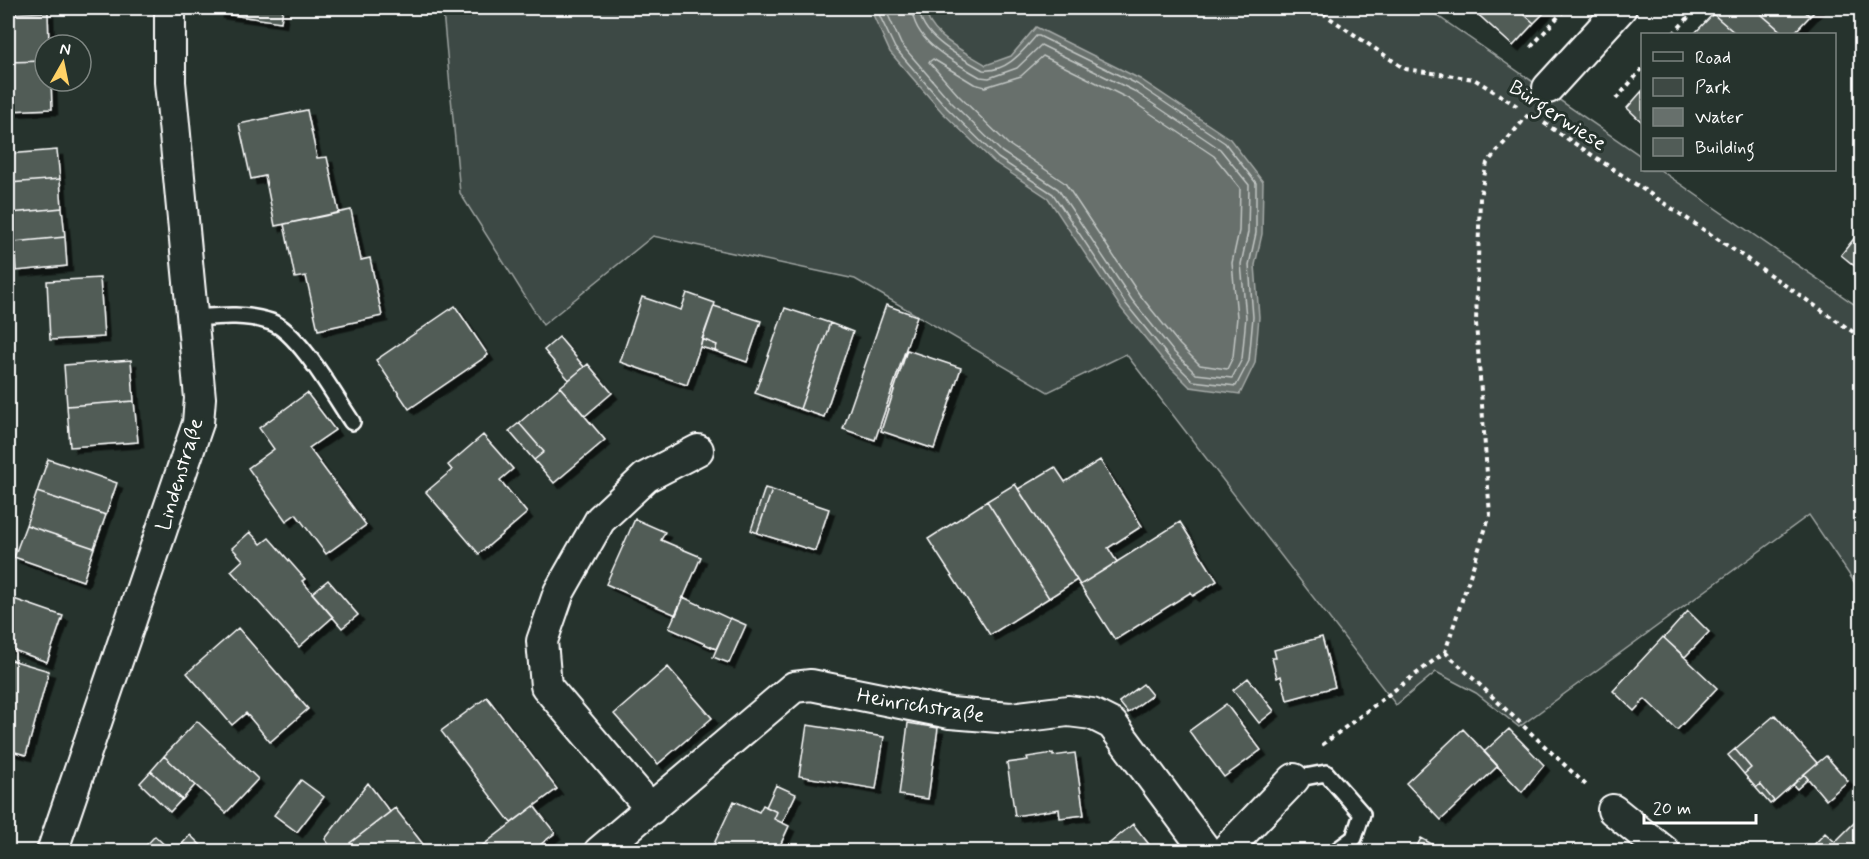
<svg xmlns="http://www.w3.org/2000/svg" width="1869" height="859" viewBox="0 0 1869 859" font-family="Mynerve,sans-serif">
<defs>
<filter id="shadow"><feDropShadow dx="5.5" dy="5.5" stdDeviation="0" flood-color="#0009"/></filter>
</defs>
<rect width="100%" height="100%" fill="#26332d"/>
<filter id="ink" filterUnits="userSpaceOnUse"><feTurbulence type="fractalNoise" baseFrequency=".0167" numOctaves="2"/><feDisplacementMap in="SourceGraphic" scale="12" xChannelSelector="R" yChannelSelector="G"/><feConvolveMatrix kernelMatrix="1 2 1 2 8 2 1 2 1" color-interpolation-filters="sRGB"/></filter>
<g filter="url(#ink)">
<path fill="#3e4944" stroke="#9ea4a2" stroke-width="1.5" d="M445,8H1426L1642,157V170H1660L1861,309V592L1809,515L1519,727L1476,693L1436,672L1396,705L1126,354L1048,392L855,279L653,236L543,325L460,193L443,12Z"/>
<path fill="#67706c" stroke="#a4a9a7" stroke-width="1.5" d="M870,8H925C928,36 964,51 986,65L1011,56L1036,27L1140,79L1230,139L1263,182L1262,234L1255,265L1259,317L1255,363L1240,394L1190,387L1163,360L1121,308L1048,198L994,162L942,112L890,52Z"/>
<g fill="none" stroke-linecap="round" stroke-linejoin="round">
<path stroke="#c2c6c4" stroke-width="1.5" d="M876,8L895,48L947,108L998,158L1053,194L1126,304L1168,356L1193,381L1236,386L1249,361L1253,317L1249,265L1256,233V183L1225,143L1137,84L1039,36H1036C1022,52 1007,72 983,70C960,57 920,37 919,8
M885,8L901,44L952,103L1002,152L1058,189L1132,300L1173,351L1196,374L1232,378L1242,359L1246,317L1241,264L1248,232L1249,185L1220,149L1134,91L1041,45L1017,68L989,78L980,77C954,62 913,42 912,8
M1043,56L1129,99L1214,156L1240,188L1239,231L1232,263L1237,317L1233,357L1227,369L1200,365L1180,345L1139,294L1065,183L1008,144L959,96L929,62L933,59L974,84L985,87L1021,76Z"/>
</g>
<path fill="#515c57" stroke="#fff" stroke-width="1.5" filter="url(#shadow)" d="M218,8H283L281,22L218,13Z
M1471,8H1517L1534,23L1513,46Z
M1517,8H1549L1534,23Z
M1719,8H1754L1784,34H1736L1713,14Z
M1754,8H1801L1810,16L1793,34H1784Z
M1801,8H1818L1810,16Z
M48,12L49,45H45V61L8,62V14Z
M1713,14L1736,34H1694Z
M45,61V81H51L52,109L8,111V62Z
M1642,91V122L1627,108Z
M307,110L317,158L327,157L339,213L275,226L265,176L251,179L239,124Z
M57,150L60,179L9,183L8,154Z
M60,179L62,208L11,213L9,183Z
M62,208L65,237L14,242L11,213Z
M351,210L361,260L370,258L382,316L318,330L306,276L295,278L284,224Z
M1860,231L1862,232V272L1841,255Z
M65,237L67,266L16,271L14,242Z
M100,278L104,337L50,340L47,281Z
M687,293L715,303L687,385L620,362L642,297L681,310Z
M886,305L917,316L875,440L843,429Z
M455,306L488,355L409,409L376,360Z
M714,306L761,321L747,362L715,351L717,345L702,339Z
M785,308L830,323L800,409L755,393Z
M830,323L853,332L824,417L800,409Z
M559,337L584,367L569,380L544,350Z
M702,339L717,345L715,351L700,347Z
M907,350L961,368L934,449L881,431Z
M131,360L134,401L67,406L64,365Z
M588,364L612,393L585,416L560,387Z
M560,387L605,440L554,483L534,460L544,452L519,423Z
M307,393L335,430L309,448L366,525L326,554L296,514L286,521L248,468L274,449L259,428Z
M134,401L138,442L70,447L67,406Z
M519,423L544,452L534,460L509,431Z
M483,435L513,469L500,480L527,513L479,554L426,492L452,470L448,465Z
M48,459L117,483L106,515L37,492Z
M1100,460L1142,526L1108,548L1117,562L1080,585L1018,489L1055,467L1065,482Z
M1015,484L1077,580L1049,598L987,501Z
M765,488L772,490L757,533L751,530Z
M772,490L829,509L815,551L757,533Z
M37,492L106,515L94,548L26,525Z
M987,501L1049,598L990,635L928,539Z
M635,519L665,532L661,540L701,557L676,615L606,584Z
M1180,522L1217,581L1193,596L1191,592L1115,640L1080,585Z
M26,525L94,548L83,581L14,557Z
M250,532L261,544L269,538L305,579L302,581L333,617L299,647L231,571L243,560L232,548Z
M328,580L358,615L342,628L312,593Z
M8,597L63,616L47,662L8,648Z
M683,597L730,619L716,649L669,628Z
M1688,611L1709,632L1685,657L1664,638Z
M730,618L746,625L729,663L713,657Z
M238,628L308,709L270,742L246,713L232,725L187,673Z
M1322,637L1335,687L1287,700L1281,676L1277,678L1272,658H1276L1274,650Z
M1663,637L1717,688L1677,730L1645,699L1634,711L1613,691Z
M8,659L49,671L26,755L8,750Z
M668,667L712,718L658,764L614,714Z
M1248,678L1274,711L1259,723L1233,690Z
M1143,684L1152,695L1128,713L1119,702Z
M487,697L557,789L511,823L441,731Z
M1226,704L1261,750L1224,777L1189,731Z
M1775,715L1817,763L1774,801L1760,784L1756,788L1744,774L1751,768L1735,749Z
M197,721L258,779L226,813L164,756Z
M908,723L938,728L928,799L899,795Z
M807,725L884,737L876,789L799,776Z
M1463,729L1498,766L1441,820L1406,783Z
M1509,729L1544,765L1522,792L1484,752Z
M1735,749L1751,768L1744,774L1728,755Z
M1053,753V756L1075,753L1084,815L1060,818L1059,809L1015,816L1007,763L1028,760L1027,757Z
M164,756L195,785L182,800L151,771Z
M1826,756L1848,781L1826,800L1804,774Z
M151,771L182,799L170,812L140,783Z
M1804,774L1808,779L1797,789L1793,785Z
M301,780L324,797L297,832L274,815Z
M368,783L390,812L350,843L353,847L347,852H334L325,839Z
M1760,784L1774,801L1770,804L1756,788Z
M776,785L796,794L782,823L774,819L777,812L766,807Z
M734,801L759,812L763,805L777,812L774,819L789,826L777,852H724L713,846Z
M534,806L555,833L531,852H474Z
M395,808L429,852H357L350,843Z
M1858,819L1862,823V852H1807L1825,833L1835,842Z
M1133,824L1155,852H1099Z
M190,835L208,852H175Z
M155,836L172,852H140Z
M1421,838L1446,852H1414Z
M1084,844L1090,852H1074Z"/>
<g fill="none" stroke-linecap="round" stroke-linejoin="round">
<g stroke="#fff" stroke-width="20">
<path id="lane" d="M193,318C219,316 246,313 271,322C299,332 335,397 352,422
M1294,779L1326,773L1362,814L1354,838L1335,852"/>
</g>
<g stroke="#fff" stroke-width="34">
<path id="street" d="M1548,88L1621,8
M651,809L546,686L542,641L559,592L600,520L646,477L698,450
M1613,810L1665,852
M52,852L198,423L200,398L170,82V8
M599,852L794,687L811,685L950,713L1011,718L1068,711L1092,714L1112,724L1207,852
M1224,852L1294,779"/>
</g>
<path stroke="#fff" stroke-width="4" stroke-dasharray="4.5 4.5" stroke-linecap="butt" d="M1315,8L1405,69L1474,79L1517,106
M1673,34L1697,8
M1531,47L1566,8
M1616,99L1642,69
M1544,123L1728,246L1862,338
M1445,652L1588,787
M1322,745L1445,652L1490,515L1476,323L1480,197L1487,163L1528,115"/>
<use href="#lane" stroke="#26332d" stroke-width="15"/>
<use href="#street" stroke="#26332d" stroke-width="30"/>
</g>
</g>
<g text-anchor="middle" stroke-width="6" stroke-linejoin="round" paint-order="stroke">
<g font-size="21" fill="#fff" stroke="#26332d">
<text transform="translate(1558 115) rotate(33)" y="7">Bürgerwiese</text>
<text transform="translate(179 474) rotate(-73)" y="7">Lindenstraße</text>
<text transform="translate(921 705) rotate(9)" y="7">Heinrichstraße</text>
</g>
</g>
<rect width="1869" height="859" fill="none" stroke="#26332d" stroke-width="30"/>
<rect x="15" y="15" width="1839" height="829" fill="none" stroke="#fff" stroke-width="2" filter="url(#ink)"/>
<rect x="1641" y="33" width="195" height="138" fill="#26332d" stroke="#7d8581" stroke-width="1.5"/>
<rect x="1653" y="52" width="30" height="9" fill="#26332d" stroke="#7d8581" stroke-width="1.5"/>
<text x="1695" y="63" font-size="18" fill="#ffffff">Road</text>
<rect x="1653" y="78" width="30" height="18" fill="#3e4944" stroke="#7d8581" stroke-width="1.5"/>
<text x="1695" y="93" font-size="18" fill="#ffffff">Park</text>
<rect x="1653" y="108" width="30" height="18" fill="#67706c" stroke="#7d8581" stroke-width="1.5"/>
<text x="1695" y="123" font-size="18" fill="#ffffff">Water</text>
<rect x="1653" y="138" width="30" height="18" fill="#515c57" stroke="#7d8581" stroke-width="1.5"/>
<text x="1695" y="153" font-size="18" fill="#ffffff">Building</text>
<g transform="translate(63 63) rotate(9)"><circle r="28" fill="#26332d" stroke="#7d8581" stroke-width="1.5"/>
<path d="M0-4.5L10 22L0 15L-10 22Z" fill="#ffd166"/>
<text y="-9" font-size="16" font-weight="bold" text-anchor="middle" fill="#ffffff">N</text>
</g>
<path d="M1644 814v9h112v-9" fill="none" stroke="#ffffff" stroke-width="3"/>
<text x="1653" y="814" font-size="18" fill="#ffffff" stroke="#26332d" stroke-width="4.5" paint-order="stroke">20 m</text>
</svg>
